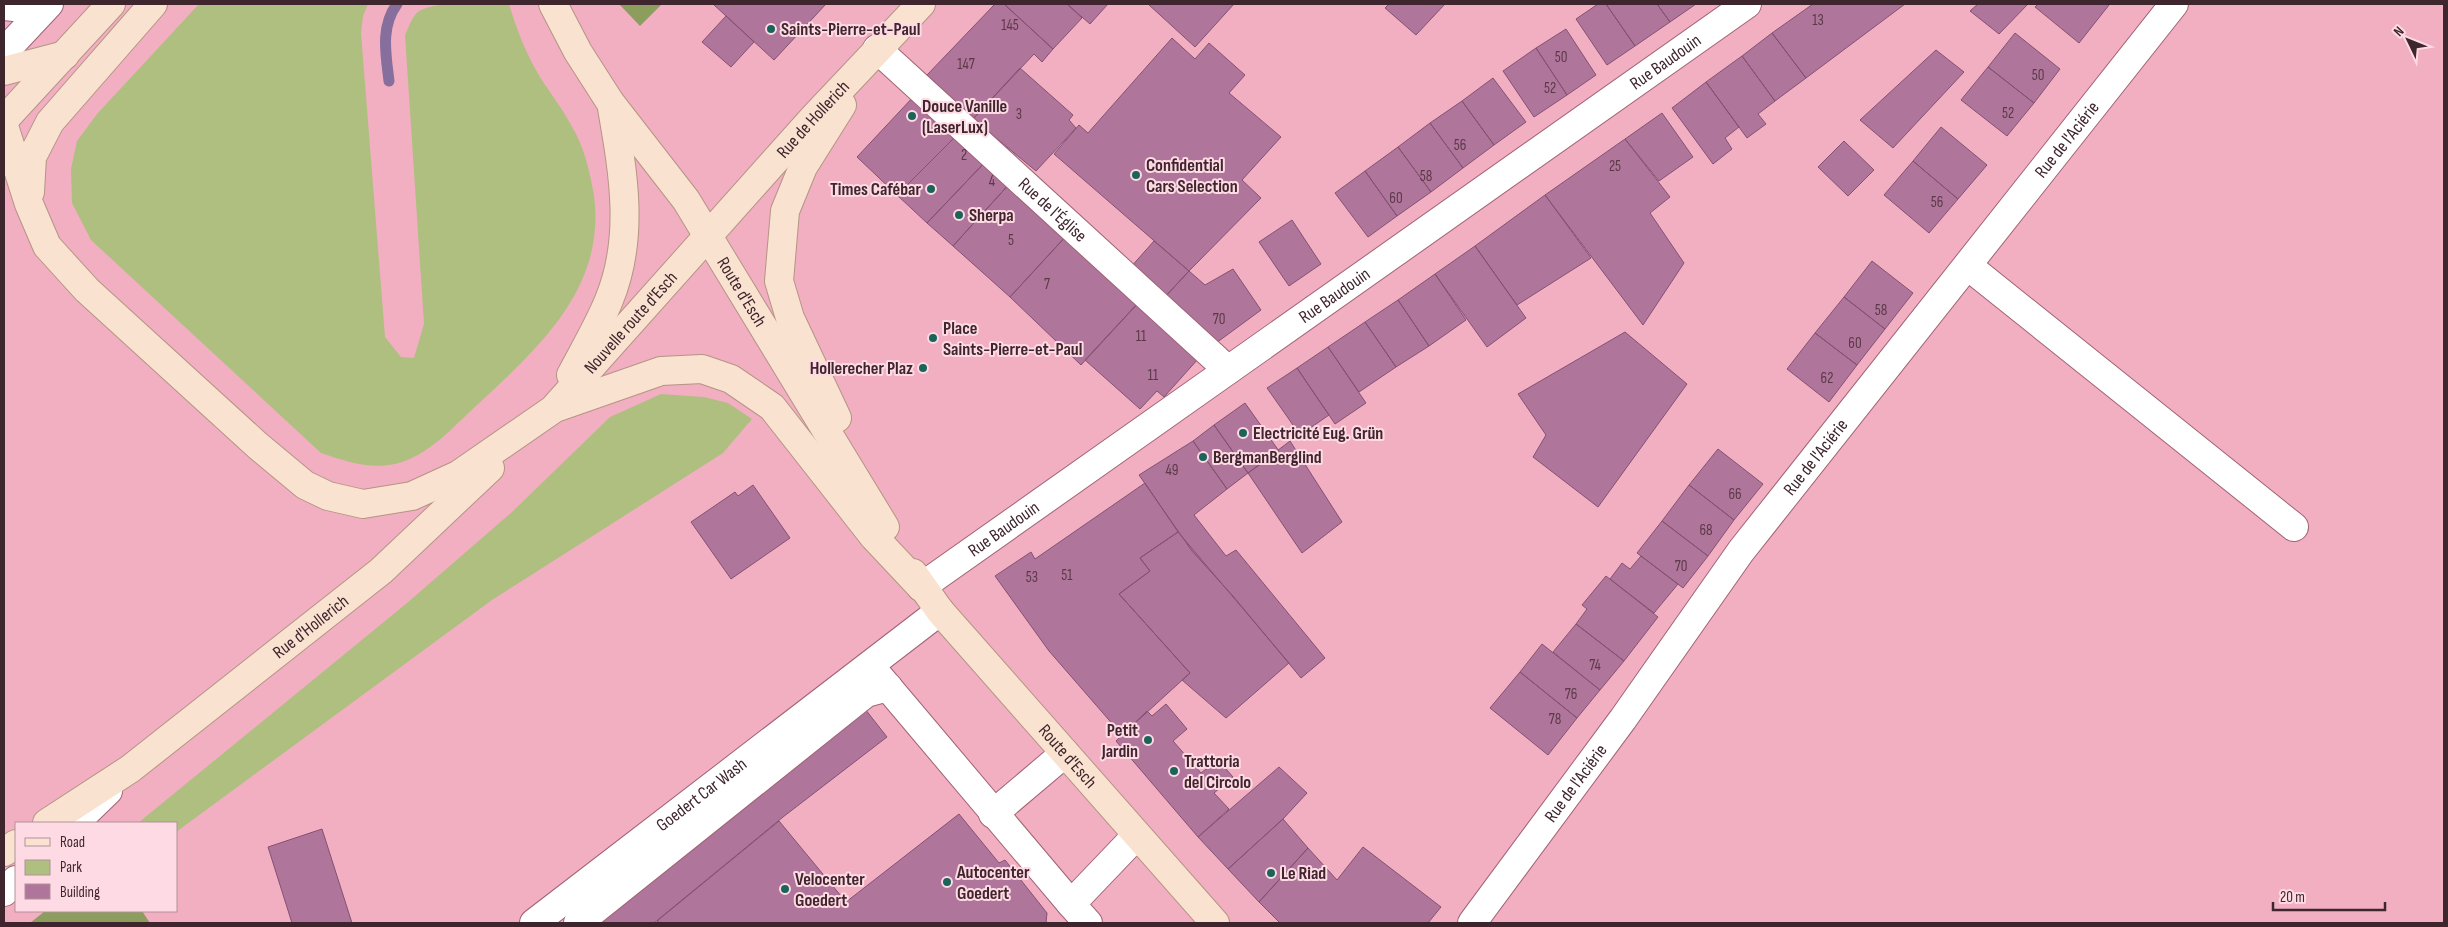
<svg xmlns="http://www.w3.org/2000/svg" width="2448" height="927" viewBox="0 0 2448 927" font-family="'Sofia Sans Condensed',sans-serif">
<rect width="100%" height="100%" fill="#f2afc2"/>
<path fill="#aebf7f" d="M199,4H368L363,16L361,33L385,337L401,357L414,358L424,324L405,35C409,27 412,16 419,11C440,0 485,4 509,4C516,28 527,56 540,77C550,93 562,108 571,125C584,146 590,172 594,196C606,289 538,348 477,405C454,426 432,452 402,462C375,471 347,462 321,453L91,240L72,203L71,169L77,141L97,114Z
M661,394L704,397L728,403L752,419L723,453L492,600L176,832V823H138L407,603L511,513L610,417Z"/>
<path fill="#8c9d5d" d="M619,4H662L640,26Z
M45,911H142L150,923H30Z"/>
<g fill="none" stroke-linecap="round" stroke-linejoin="round">
<path stroke="#866f9c" stroke-width="11" d="M389,81C386,55 380,27 397,4"/>
</g>
<path fill="#b0759b" stroke="#845172" d="M713,4H826L774,60Z
M995,4H1004L1053,49L1042,62L1034,54L973,119L927,75Z
M1004,4H1067L1082,18L1053,49Z
M1067,4H1108L1090,24Z
M1148,4H1234L1195,47Z
M1389,4H1445L1416,35L1385,8Z
M1598,4H1606L1635,46L1607,65L1576,19Z
M1606,4H1657L1670,22L1635,46Z
M1657,4H1696L1670,22Z
M1813,4H1905L1806,78L1772,33Z
M1978,4H2028L1999,34L1970,11Z
M2038,4H2107L2109,5L2079,43L2035,7Z
M726,16L754,42L731,67L702,42Z
M1566,29L1596,75L1567,95L1536,48Z
M1772,33L1806,78L1775,101L1742,56Z
M2015,33L2060,69L2034,103L1988,67Z
M1172,38L1195,59L1209,43L1245,75L1229,93L1281,137L1242,180L1261,198L1189,271L1054,154L1079,125L1088,133Z
M1536,48L1567,95L1534,117L1503,71Z
M1936,50L1964,72L1893,148L1860,120Z
M1742,56L1775,101L1758,114L1766,124L1747,138L1706,82Z
M1988,67L2034,103L2007,136L1961,100Z
M1020,68L1073,115L1069,120L1076,128L1036,171L973,119Z
M1493,78L1526,122L1494,145L1462,101Z
M1706,82L1739,127L1725,138L1732,149L1713,164L1672,108Z
M915,95L959,133L897,195L857,157Z
M1462,101L1494,145L1463,168L1430,123Z
M1662,113L1693,157L1659,181L1625,139Z
M1430,123L1463,168L1431,192L1398,147Z
M1941,127L1987,165L1958,199L1913,161Z
M959,133L987,160L927,223L897,195Z
M1625,139L1670,197L1650,213L1684,263L1643,325L1545,195Z
M1844,141L1874,170L1848,196L1818,167Z
M1398,147L1431,192L1397,216L1365,171Z
M987,160L1012,181L953,246L927,223Z
M1913,161L1958,199L1929,233L1884,195Z
M1365,171L1397,216L1368,237L1335,193Z
M1012,181L1068,234L1010,297L953,246Z
M1545,195L1591,258L1517,305L1475,246Z
M1292,220L1321,264L1289,286L1259,242Z
M1068,234L1141,300L1081,365L1010,297Z
M1154,241L1189,271L1164,298L1130,268Z
M1475,246L1526,318L1487,347L1435,274Z
M1872,261L1913,293L1885,329L1844,297Z
M1233,269L1261,310L1212,346L1164,298L1189,271L1205,285Z
M1435,274L1466,320L1429,346L1398,300Z
M1844,297L1885,329L1857,365L1815,333Z
M1398,300L1429,346L1396,367L1365,322Z
M1138,303L1199,358L1164,397L1157,391L1140,409L1085,360Z
M1365,322L1396,367L1359,392L1328,347Z
M1625,332L1687,384L1598,507L1533,457L1546,435L1518,394Z
M1815,333L1857,365L1829,402L1787,369Z
M1328,347L1366,403L1335,424L1297,368Z
M1297,368L1329,415L1300,435L1267,388Z
M1245,403L1279,451L1248,473L1214,425Z
M1214,425L1248,473L1227,489L1193,441Z
M1193,441L1227,489L1194,515L1226,556L1236,550L1325,658L1301,678L1233,596L1192,551L1139,475Z
M1290,441L1342,522L1302,553L1248,473Z
M1718,449L1763,484L1734,520L1689,485Z
M1145,483L1178,532L1140,558L1150,571L1119,594L1190,673L1122,735L1049,651L995,576L1031,552L1035,559Z
M753,485L790,538L731,579L691,522L735,492L738,496Z
M1689,485L1734,520L1708,556L1662,521Z
M1662,521L1708,556L1683,588L1637,553Z
M1178,532L1289,663L1226,718L1182,680L1190,673L1119,594L1150,571L1140,558Z
M1641,556L1678,584L1654,613L1610,579L1622,563L1630,569Z
M1606,576L1658,617L1624,661L1576,624L1587,609L1582,605Z
M1576,624L1624,661L1600,690L1553,652Z
M1542,644L1600,690L1577,718L1520,672Z
M1520,672L1577,718L1548,755L1490,708Z
M1166,704L1187,729L1173,741L1201,773L1218,760L1233,777L1214,793L1229,809L1198,837L1116,741L1147,711L1152,716Z
M865,709L887,737L783,817L654,923H597Z
M1279,767L1307,793L1283,819L1228,869L1198,837Z
M959,814L999,863L1005,860L1047,913L1046,923H660L657,921L779,821L846,902Z
M1283,819L1308,848L1259,902L1228,869Z
M322,829L352,923H292L268,847Z
M1363,847L1441,907L1428,923H1280L1259,902L1308,848L1337,880Z"/>
<g fill="none" stroke-linecap="round" stroke-linejoin="round">
<g stroke="#a06375" stroke-width="30">
<g id="minor">
<path d="M4,6L14,7L31,4"/>
<path id="s1" d="M877,49L1228,370"/>
<path d="M4,52L49,4"/>
<path d="M1968,266L2294,527"/>
<path id="s2" d="M921,587L1747,4"/>
<path d="M876,673L1071,904"/>
<path d="M993,814L1065,753"/>
<path d="M75,823L108,791"/>
<path d="M4,892L16,880"/>
<path id="s3" d="M534,923L940,611"/>
<path d="M578,923L866,693L888,687"/>
<path d="M1088,923L1071,904L1136,836"/>
<path id="s4" d="M1472,923L1623,719L1741,551L2174,4"/>
</g>
</g>
<g stroke="#b59483" stroke-width="30">
<g id="major">
<path id="s5" d="M553,4L578,52L610,102L686,200L885,527"/>
<path d="M4,71L65,55"/>
<path d="M4,120L111,4"/>
<path d="M4,126L29,204L47,246L87,290L257,445L305,485L328,496L363,504L412,496L458,475L555,408L661,371L702,369L731,379L772,407L874,537L921,587"/>
<path d="M30,192L32,157L50,122L153,4"/>
<path d="M571,375C584,350 599,325 609,300C635,237 623,172 612,108"/>
<path id="s6" d="M556,406L815,116L921,4"/>
<path d="M837,418L790,318L779,281L785,211L803,167L842,105"/>
<path id="s7" d="M913,573L940,611L1215,923"/>
<path id="s8" d="M47,823L130,769L381,571L490,468"/>
<path d="M4,852L16,844"/>
</g>
</g>
<use href="#minor" stroke="#fff" stroke-width="28"/>
<use href="#major" stroke="#f9e2d0" stroke-width="28"/>
</g>
<g fill="#1b6459" stroke="#fedae4" stroke-width="2">
<circle cx="771" cy="29" r="5"/>
<circle cx="912" cy="116" r="5"/>
<circle cx="1136" cy="175" r="5"/>
<circle cx="931" cy="189" r="5"/>
<circle cx="959" cy="215" r="5"/>
<circle cx="933" cy="338" r="5"/>
<circle cx="923" cy="368" r="5"/>
<circle cx="1243" cy="433" r="5"/>
<circle cx="1203" cy="457" r="5"/>
<circle cx="1148" cy="740" r="5"/>
<circle cx="1174" cy="771" r="5"/>
<circle cx="1271" cy="873" r="5"/>
<circle cx="947" cy="882" r="5"/>
<circle cx="785" cy="889" r="5"/>
</g>
<g text-anchor="middle" stroke-width="4" stroke-linejoin="round" paint-order="stroke">
<g font-size="15" fill="#5b3948">
<text x="1818" y="25">13</text>
<text x="1010" y="30">145</text>
<text x="1561" y="62">50</text>
<text x="966" y="69">147</text>
<text x="2038" y="80">50</text>
<text x="1550" y="93">52</text>
<text x="2008" y="118">52</text>
<text x="1019" y="119">3</text>
<text x="1460" y="150">56</text>
<text x="964" y="160">2</text>
<text x="1615" y="171">25</text>
<text x="1426" y="181">58</text>
<text x="992" y="186">4</text>
<text x="1396" y="203">60</text>
<text x="1937" y="207">56</text>
<text x="1011" y="245">5</text>
<text x="1047" y="289">7</text>
<text x="1881" y="315">58</text>
<text x="1219" y="324">70</text>
<text x="1141" y="341">11</text>
<text x="1855" y="348">60</text>
<text x="1153" y="380">11</text>
<text x="1827" y="383">62</text>
<text x="1172" y="475">49</text>
<text x="1735" y="499">66</text>
<text x="1706" y="535">68</text>
<text x="1681" y="571">70</text>
<text x="1067" y="580">51</text>
<text x="1032" y="582">53</text>
<text x="1595" y="670">74</text>
<text x="1571" y="699">76</text>
<text x="1555" y="724">78</text>
</g>
<g font-size="18" font-weight="bold" fill="#3f252d" stroke="#fedae4" text-anchor="start">
<text x="781" y="35">Saints-Pierre-et-Paul</text>
<text x="922" y="112">Douce Vanille<tspan x="922" dy="21">(LaserLux)</tspan></text>
<text x="1146" y="171">Confidential<tspan x="1146" dy="21">Cars Selection</tspan></text>
<text x="921" y="195" text-anchor="end">Times Cafébar</text>
<text x="969" y="221">Sherpa</text>
<text x="943" y="334">Place<tspan x="943" dy="21">Saints-Pierre-et-Paul</tspan></text>
<text x="913" y="374" text-anchor="end">Hollerecher Plaz</text>
<text x="1253" y="439">Electricité Eug. Grün</text>
<text x="1213" y="463">BergmanBerglind</text>
<text x="1138" y="736" text-anchor="end">Petit<tspan x="1138" dy="21">Jardin</tspan></text>
<text x="1184" y="767">Trattoria<tspan x="1184" dy="21">del Circolo</tspan></text>
<text x="957" y="878">Autocenter<tspan x="957" dy="21">Goedert</tspan></text>
<text x="1281" y="879">Le Riad</text>
<text x="795" y="885">Velocenter<tspan x="795" dy="21">Goedert</tspan></text>
</g>
<g font-size="18" fill="#3f252d" stroke="#fedae4">
<text dy="6" stroke="none"><textPath href="#s2" startOffset="911">Rue Baudouin</textPath></text>
<text dy="6" stroke="none"><textPath href="#s6" startOffset="385">Rue de Hollerich</textPath></text>
<text dy="6" stroke="none"><textPath href="#s4" startOffset="984">Rue de l'Aciérie</textPath></text>
<text dy="6" stroke="none"><textPath href="#s1" startOffset="238">Rue de l'Église</textPath></text>
<text dy="6" stroke="none"><textPath href="#s5" startOffset="345">Route d'Esch</textPath></text>
<text dy="6" stroke="none"><textPath href="#s2" startOffset="506">Rue Baudouin</textPath></text>
<text dy="6" stroke="none"><textPath href="#s6" startOffset="112">Nouvelle route d'Esch</textPath></text>
<text dy="6" stroke="none"><textPath href="#s4" startOffset="579">Rue de l'Aciérie</textPath></text>
<text dy="6" stroke="none"><textPath href="#s2" startOffset="101">Rue Baudouin</textPath></text>
<text dy="6" stroke="none"><textPath href="#s8" startOffset="329">Rue d'Hollerich</textPath></text>
<text dy="6" stroke="none"><textPath href="#s7" startOffset="240">Route d'Esch</textPath></text>
<text dy="6" stroke="none"><textPath href="#s4" startOffset="174">Rue de l'Aciérie</textPath></text>
<text dy="6" stroke="none"><textPath href="#s3" startOffset="211">Goedert Car Wash</textPath></text>
</g>
</g>
<rect width="2448" height="927" fill="none" stroke="#3f252d" stroke-width="10"/>
<rect x="15" y="822" width="162" height="90" fill="#fedae4" stroke="#b2929b"/>
<rect x="25" y="838" width="25" height="8" fill="#f9e2d0" stroke="#b2929b"/>
<text x="60" y="847" font-size="15" fill="#3f252d">Road</text>
<rect x="25" y="860" width="25" height="15" fill="#aebf7f" stroke="#b2929b"/>
<text x="60" y="872" font-size="15" fill="#3f252d">Park</text>
<rect x="25" y="884" width="25" height="15" fill="#b0759b" stroke="#b2929b"/>
<text x="60" y="897" font-size="15" fill="#3f252d">Building</text>
<g transform="translate(2408 40) rotate(313)" stroke="#fedae4" stroke-width="4" paint-order="stroke">
<path d="M0-4L9 19L0 12L-9 19Z" fill="#3f252d"/>
<text y="-8" font-size="14" font-weight="bold" text-anchor="middle" fill="#3f252d">N</text>
</g>
<path d="M2273 902v8h112v-8" fill="none" stroke="#3f252d" stroke-width="2.5"/>
<text x="2280" y="902" font-size="15" fill="#3f252d" stroke="#fedae4" stroke-width="4" paint-order="stroke">20 m</text>
</svg>
